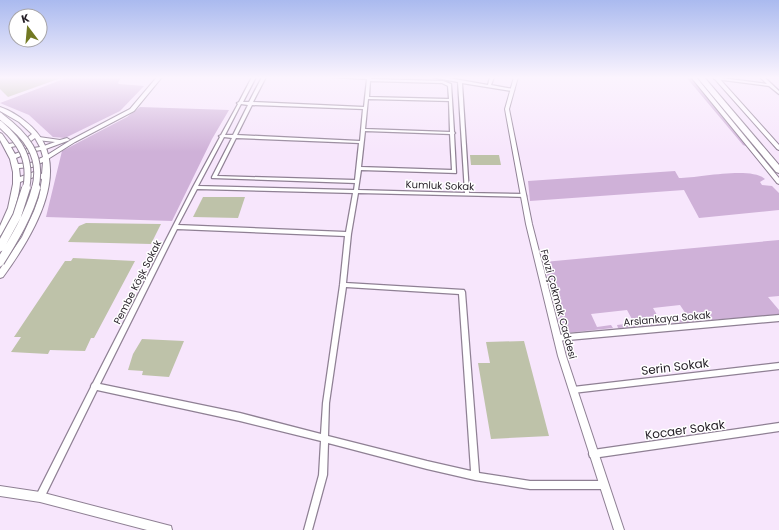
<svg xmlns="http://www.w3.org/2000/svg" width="779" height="530" viewBox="0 0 779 530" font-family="Poppins,sans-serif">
<rect width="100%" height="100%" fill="#f7e6fc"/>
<path fill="#cfb1d8" d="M69,77H121L118,83L119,84L144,86L120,111L65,138L53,137L29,115L0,103Z
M686,77H690L693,80L748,147L743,145Z
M140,107L229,110L212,139L172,221L46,217L62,151L127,117Z
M675,171L679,178C698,178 751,166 765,179L760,182L762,185L772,186L779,193V210L699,218L684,190L530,201L528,181Z
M779,240V296L768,297L779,310V315L672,323L688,317L680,305L653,308L663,325L618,328L617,325L634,323L627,310L591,314L597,327L611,325L613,328L566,333L561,328L544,262Z"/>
<path fill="#bec2a9" d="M0,77H61V78L8,97L0,89Z
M470,155H499L501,165H471Z
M203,197H245L238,218L193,217Z
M86,223L161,224L151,244L68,242L79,226Z
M73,258L135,261L94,338H91L85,351L50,350L48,354L11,352L21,337H14L65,261H71Z
M142,339L184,341L169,377L142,375L143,371L128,370L133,354Z
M524,341L549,436L491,439L478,363H490L486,342Z"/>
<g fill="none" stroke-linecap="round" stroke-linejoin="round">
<g stroke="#8f8094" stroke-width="2.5">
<path id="street" d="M252,77H256L243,102H249L262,77H266L253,102L364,107L367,79L333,77H371V79L443,81L451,84L454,132L455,133L454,134L456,172V173L361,170L358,190L465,193L458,82L432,77H443L488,85L490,77H494L491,85L513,89L514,90L512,91L462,83L469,193L524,194L526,195V197L358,193L351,234L346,283L464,290L465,292L479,473L530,481H604L607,482L608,485L607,488L604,489H530L475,480L427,469L328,443L327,475L312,530H304L319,475L321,441L240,421L97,390L43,500L40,501L37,500L36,497L37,494L91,387V386L92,384L93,383L193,187L220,137L219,136L221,135L238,104L237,103L239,102ZM370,81L442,83L448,86L449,99L369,97ZM368,99L449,101L450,132L365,129ZM241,104L248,105L233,135H225ZM252,105L363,109L360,141L237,135ZM365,131L450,134L452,170L361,167ZM224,137L232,138L212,177V178L355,183L354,190L198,186ZM236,138L359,143L355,180L217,176ZM197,189L353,193L346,232L178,225ZM177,229L345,236L340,285L323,403L321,434L240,413L100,384ZM346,287L459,294L471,471L427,461L328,436L329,403Z
M714,77L767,84L760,77H764L779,91V94L769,86L715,79H714Z
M779,315V321L557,341L555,340L554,338L555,336L557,335Z
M779,363V369L573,393L571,392L570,390L571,388L573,387Z
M779,423V431L593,458L590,457L589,454L590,451L593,450Z"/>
</g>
<g stroke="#8f8094" stroke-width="2">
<path id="secondary" d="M157,77H162L134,111L75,142L48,159H44V157L71,140L130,109Z
M514,77H518L509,109L532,224L566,356L624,530H614L558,356L526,224L505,109Z
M691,77H696L779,178V184L777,183Z
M713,77H718L779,145V150L777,149Z
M39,137L60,140L67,138L70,140L43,150L41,149V147L55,142L37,140V138Z
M0,486L40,492L167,525L171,526L172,530H147L40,502L0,496Z"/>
</g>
<g stroke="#8f8094" stroke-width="2">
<path id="primary" d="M0,107C9,110 19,116 26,122C79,163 32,237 3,277L0,278V269L22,237L34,211L39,197L42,179L34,177L20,182C20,194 10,231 0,236V226L8,208L13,184V172L10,159L0,140V133L2,134L9,144L23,141L32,134L19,122L0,111ZM35,138L40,147L27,149L15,154L11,147L27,144ZM41,150L43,157L31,163L18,164L16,158L30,152ZM43,162L42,174L34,172L20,177L19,168L32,167Z"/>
</g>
<g stroke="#8f8094" stroke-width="2">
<path id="highway" d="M697,77H704L779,165V173L776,172Z"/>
</g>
<use href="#street" fill="#fff" fill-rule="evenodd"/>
<use href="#secondary" fill="#fff" fill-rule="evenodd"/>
<use href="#primary" fill="#fff" fill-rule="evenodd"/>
<use href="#highway" fill="#fff" fill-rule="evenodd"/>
<g stroke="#8f8094" stroke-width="8" stroke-linecap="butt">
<path id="primary-bridge-far1" d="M0,116C25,135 44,155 35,189
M0,124C21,142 32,160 26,189"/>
</g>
<g stroke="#8f8094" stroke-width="10" stroke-linecap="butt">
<path id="primary-bridge" d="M0,247L17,216L26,188
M0,262C15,238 29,215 36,188"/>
</g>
<use href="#primary-bridge-far1" stroke="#fff" stroke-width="6"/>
<use href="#primary-bridge" stroke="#fff" stroke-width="8"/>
</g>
<linearGradient id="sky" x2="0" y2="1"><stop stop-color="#aabaef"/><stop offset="0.51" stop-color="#fbf4fe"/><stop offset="1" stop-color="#fbf4fe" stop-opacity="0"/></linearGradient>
<rect width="779" height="152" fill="url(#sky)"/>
<g text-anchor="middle" stroke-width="3" stroke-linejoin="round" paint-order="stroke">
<g font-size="10" fill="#231d25" stroke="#fff">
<text transform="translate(440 185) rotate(2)" y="4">Kumluk Sokak</text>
<text transform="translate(137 282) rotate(-63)" y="4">Pembe Köşk Sokak</text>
<text transform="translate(559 304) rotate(75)" y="4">Fevzi Çakmak Caddesi</text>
<text transform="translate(667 318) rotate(-5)" y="4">Arslankaya Sokak</text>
</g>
<g font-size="12" fill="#231d25" stroke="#fff">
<text transform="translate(675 367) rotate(-7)" y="4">Serin Sokak</text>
<text transform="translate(685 430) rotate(-8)" y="4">Kocaer Sokak</text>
</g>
</g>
<g transform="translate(28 28) rotate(344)"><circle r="19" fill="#ffffff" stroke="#a7a5a8"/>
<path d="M0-3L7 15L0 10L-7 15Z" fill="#727923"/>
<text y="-6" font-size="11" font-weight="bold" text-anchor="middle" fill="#231d25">K</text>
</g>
</svg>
